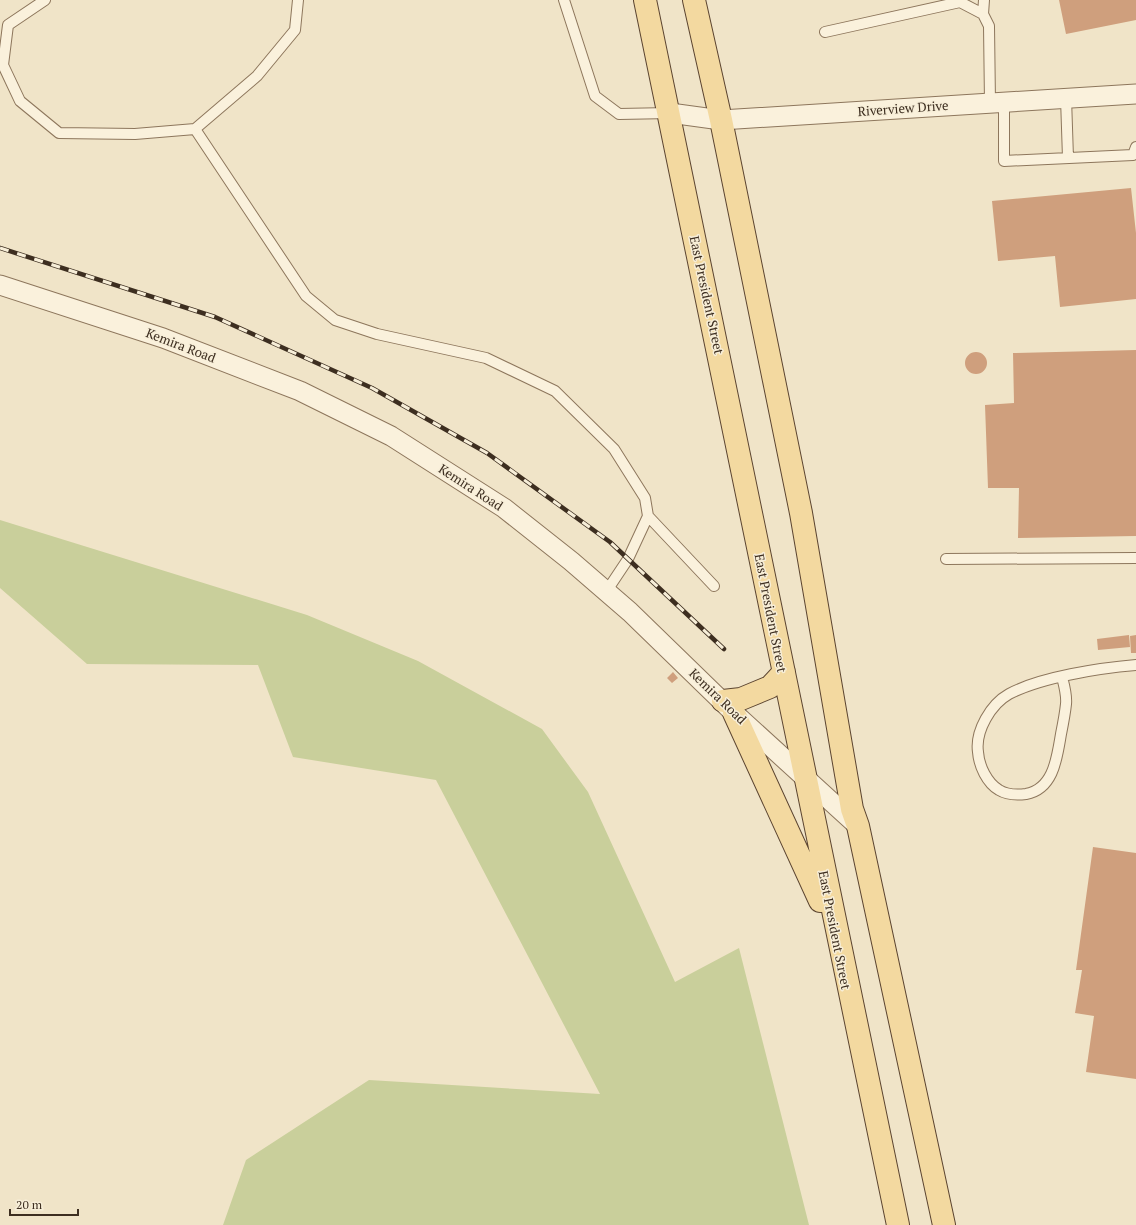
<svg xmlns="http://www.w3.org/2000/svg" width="1136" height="1225" viewBox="0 0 1136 1225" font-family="'PT Serif',serif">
<rect width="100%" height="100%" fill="#f0e4c8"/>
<path fill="#c9cf9b" d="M0,520L307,615L418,661L542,729L588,792L675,982L739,948L809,1225H223L246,1160L369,1080L600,1094L436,780L293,757L258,665L87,664L0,588Z"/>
<path fill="#cf9f7d" d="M1059,0H1136V20L1066,34Z
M1131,188L1136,233V299L1060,307L1055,256L998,261L992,201Z
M1136,350V536L1018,538L1019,488H988L985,405L1014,403L1013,353Z
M965 363a11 11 0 1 1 22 0a11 11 0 1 1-22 0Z
M1129,635L1130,647L1098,650L1097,639Z
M1136,635V653H1131L1130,636Z
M673,672L678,678L672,683L667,678Z
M1093,847L1136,853V1079L1086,1072L1094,1016L1075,1013L1082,970H1076Z"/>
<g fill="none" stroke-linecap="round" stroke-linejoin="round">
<g stroke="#8d765c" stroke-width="12">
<path id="lane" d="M45,0L8,25L3,65L20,101L59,133L135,134L195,129L257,76L295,30L298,0
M564,0L595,96L619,114L670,113
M983,14L984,0
M825,32L960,2L983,14L989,26L990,103
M1066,98L1068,158
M1004,102V161L1133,155L1136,147
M195,129L306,296L335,320L377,334L486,358L555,391L614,449L645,498L648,516L628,559L606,592
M648,516L714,586
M946,559L1136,558
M1062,677C1064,685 1067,695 1066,704C1065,714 1063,724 1061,734C1057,757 1054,789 1026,794C1018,795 1007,795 999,790C987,783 979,766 978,752C975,731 991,704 1009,694C1041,677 1100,668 1136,665"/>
</g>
<g stroke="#8d765c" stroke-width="21">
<path id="street" d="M670,113L721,120L1136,94
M0,285L163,338L300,391L391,436L504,508L571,561L630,612L734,713L858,826"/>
</g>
<g stroke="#5b4430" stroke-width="24">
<path id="primary" d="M645,0C733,408 810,817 898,1225
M694,0L721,120L801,513L852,809L858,826L944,1225
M723,701L741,699L770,687L784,672
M734,713L820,901"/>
</g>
<use href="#lane" stroke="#faf1dc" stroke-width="10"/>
<use href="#street" stroke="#faf1dc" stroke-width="19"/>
<use href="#primary" stroke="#f3d9a0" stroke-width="22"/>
<g stroke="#3d2e20" stroke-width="4.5">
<path id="rail" d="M0,248L215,317L372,388L487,453L610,542L724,649"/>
</g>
<use href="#rail" stroke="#f7eed8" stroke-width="3" stroke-dasharray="9" stroke-linecap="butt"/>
</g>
<g text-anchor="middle" stroke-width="3" stroke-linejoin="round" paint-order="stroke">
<g font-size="13" fill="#3d2e20" stroke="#f7eed8">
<text transform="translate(903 108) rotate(-4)" y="5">Riverview Drive</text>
<text transform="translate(707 295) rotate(78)" y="5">East President Street</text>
<text transform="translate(181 345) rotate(21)" y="5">Kemira Road</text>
<text transform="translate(471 487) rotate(33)" y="5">Kemira Road</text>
<text transform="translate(771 613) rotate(79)" y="5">East President Street</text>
<text transform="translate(718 696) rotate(44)" y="5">Kemira Road</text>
<text transform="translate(835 930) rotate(79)" y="5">East President Street</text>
</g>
</g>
<path d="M10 1209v6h68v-6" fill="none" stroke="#3d2e20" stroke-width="2"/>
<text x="16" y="1209" font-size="12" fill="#3d2e20" stroke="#f7eed8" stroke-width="3" paint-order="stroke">20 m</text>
</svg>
